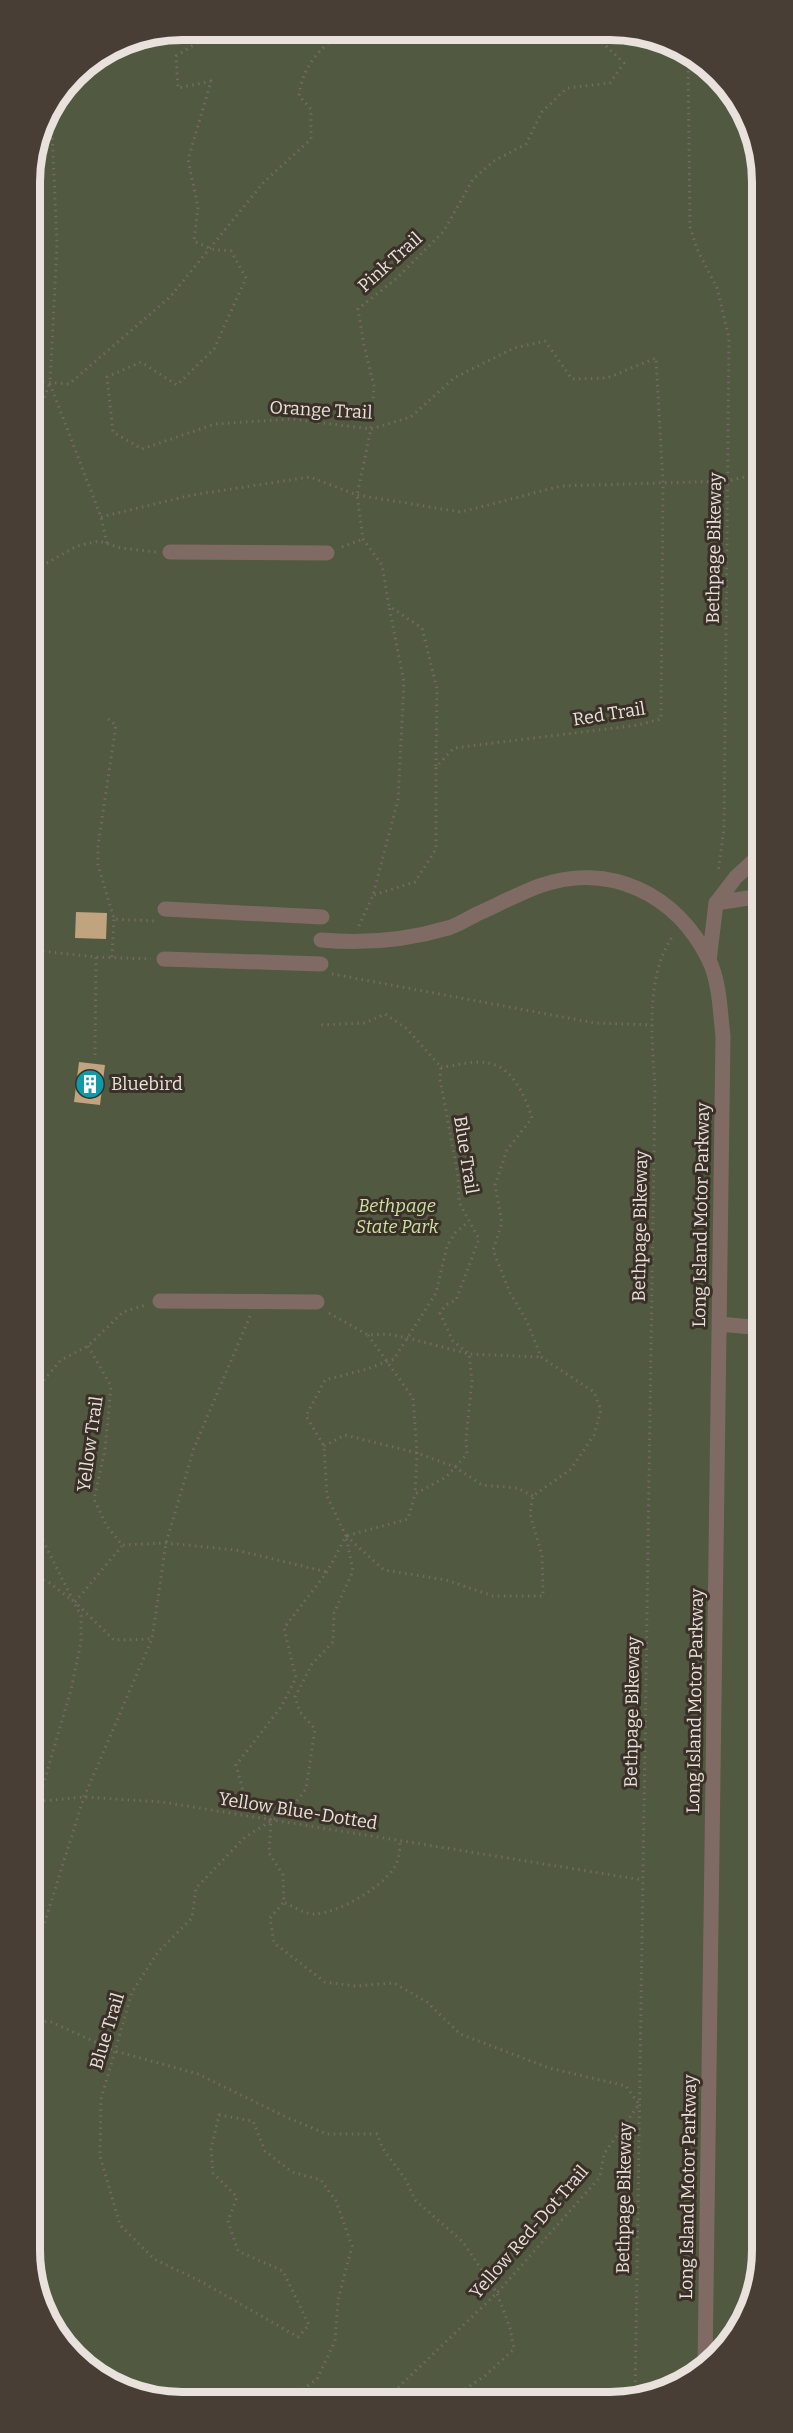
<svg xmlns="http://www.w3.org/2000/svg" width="793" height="2433" viewBox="0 0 793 2433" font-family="Bitter,serif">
<rect width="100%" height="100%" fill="#3a3027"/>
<path fill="#515941" d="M183,30L640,33L718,75L760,153L763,2260L751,2308L725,2351L686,2383L640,2400H153L75,2358L33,2280L30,173L46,115L82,68L125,42Z"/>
<path fill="#bfa47f" d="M76,912L107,913L106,939L75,938Z
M79,1062L105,1065L100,1105L74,1102Z"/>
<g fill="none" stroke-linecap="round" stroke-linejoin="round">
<path stroke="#736a62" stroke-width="3" stroke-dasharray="1.5 4.5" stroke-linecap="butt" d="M218,30L176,56L178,88L211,81L188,160L198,207L194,241L211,249L231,251L246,278L214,349L177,385L141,362L107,377L113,432L142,449L215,424L291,419L371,429L411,417L454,378L514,348L545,341L572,379L607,378L656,358L663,483L661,719L638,725L454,748L436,767V849L415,882L373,895
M688,59L690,227L697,249L717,288L729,338L724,829L718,873
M51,108L57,244L50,384L101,517L107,544
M31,381L69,384L170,297L264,182L311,139V109L299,96C302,66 320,49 342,31
M31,431L49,385
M101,517L192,495L310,477L357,495L461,512L561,486L728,481L761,473
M342,547L363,539
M31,572L77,546L99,541L121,548L156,552
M108,719L116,725L98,846V865L114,919L154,921
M436,766L437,689L422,628L389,606L382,565L363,539L357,495L371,429L374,386L364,345L358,309L397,278L444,231L473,179L494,161L526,144L542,112L567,88L610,83L624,63L605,45L600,33
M359,926L373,895L398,800L404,682L389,606
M31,950L96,957L151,959
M112,957L114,919
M332,974L595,1023L652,1025
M95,1055L96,957
M329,1313L368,1335L387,1334L408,1338L469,1354L541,1357
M368,1335L413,1398L417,1453L415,1494
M88,1346L111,1386L105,1450L94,1499L106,1525L122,1545L166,1543L236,1550L327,1572
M32,1394L61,1360L88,1346L123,1312L146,1305
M324,1446L345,1435L417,1453L455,1467L482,1485L517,1488L533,1496
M32,1519L81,1616V1642L71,1690L32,1823
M346,1536L327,1496L324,1446L306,1416L325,1380L367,1369L394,1359L436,1293L447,1246L455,1233L468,1222
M32,1576L50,1583L73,1601
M75,1602L122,1546
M78,1605L114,1640L152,1639
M32,1802L84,1797L162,1802L643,1880
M285,1903C293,1906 306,1915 315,1914C339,1913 382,1887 394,1868C399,1860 400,1850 400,1841
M32,1963L84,1797L152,1639L166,1543L194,1448L250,1316
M33,2024L49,2021L115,2051L198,2074L288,2118L327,2134H377L383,2149L406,2180L415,2200L463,2242L497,2293L510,2328L514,2349L486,2375L464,2390V2400
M288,2400L317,2379L335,2341L338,2300L352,2246L336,2201L321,2180L292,2172L265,2151L253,2121L219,2115L211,2149L213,2173L237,2197L228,2221L238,2251L283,2271L309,2325L298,2337L202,2282L154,2259L120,2225L100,2156L101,2099L132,1992L158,1952L192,1918L196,1888L245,1837L291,1809L306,1789L315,1729L300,1712L295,1697L312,1664L333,1642L334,1613L353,1571L346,1536L408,1519L415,1494L446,1477L467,1454L466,1438L472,1381L469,1354L453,1341L440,1313L446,1305L456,1300L479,1239L459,1202L458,1176L440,1079L441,1067L407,1029L385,1014L365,1023L320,1025
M385,2400L497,2293L600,2177L604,2154L639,2104L626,2086L549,2068L460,2034L427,2002L394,1983L355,1986L325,1982L274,1943L270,1918L284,1902L283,1875L269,1853L271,1820L244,1794L236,1765L281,1707L296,1678L284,1628L327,1572L346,1536L384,1570L446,1580L493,1596H543L542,1555L530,1514L533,1496L571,1469L594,1435L601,1410L594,1392L541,1357L527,1321L510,1293L493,1250L502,1223L495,1185L507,1150L532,1118C525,1096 513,1067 488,1063C474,1060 455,1066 441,1067
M635,2400L655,1087C652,1041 645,975 673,936"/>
<path stroke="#7f6b64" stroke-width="15" d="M170,552L327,553
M716,903L736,877L761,854
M165,909L322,917
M321,940C364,944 407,940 448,928C458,925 467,919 477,914C497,905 518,894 539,886C609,861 677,894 709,960C720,983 720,1012 723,1036L705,2367
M164,959L321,964
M709,961L716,903L761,896
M160,1301L317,1302
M719,1324L762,1328"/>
</g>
<defs>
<g id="building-disc" transform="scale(1.5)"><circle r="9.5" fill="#0f9aa8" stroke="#3a3027"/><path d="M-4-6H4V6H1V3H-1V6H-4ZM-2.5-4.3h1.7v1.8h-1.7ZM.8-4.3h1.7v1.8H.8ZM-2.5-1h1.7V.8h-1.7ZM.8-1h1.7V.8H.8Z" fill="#fff"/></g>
</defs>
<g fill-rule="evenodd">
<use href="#building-disc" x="90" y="1084"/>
</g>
<g text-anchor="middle" stroke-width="6" stroke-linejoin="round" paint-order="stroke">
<g font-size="18" fill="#e8e1dc" stroke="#3a3027">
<text transform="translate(390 262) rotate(-42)" y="6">Pink Trail</text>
<text transform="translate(321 410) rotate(3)" y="6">Orange Trail</text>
<text transform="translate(714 548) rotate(-89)" y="6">Bethpage Bikeway</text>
<text transform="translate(609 714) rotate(-9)" y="6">Red Trail</text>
<text transform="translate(466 1155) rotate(81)" y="6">Blue Trail</text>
<text transform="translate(701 1215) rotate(-89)" y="6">Long Island Motor Parkway</text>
<text transform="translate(640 1226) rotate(-89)" y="6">Bethpage Bikeway</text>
<text transform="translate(90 1444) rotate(-82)" y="6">Yellow Trail</text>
<text transform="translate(695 1701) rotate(-89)" y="6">Long Island Motor Parkway</text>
<text transform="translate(632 1712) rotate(-89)" y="6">Bethpage Bikeway</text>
<text transform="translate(298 1811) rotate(9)" y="6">Yellow Blue-Dotted</text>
<text transform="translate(107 2031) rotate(-73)" y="6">Blue Trail</text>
<text transform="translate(688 2187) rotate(-89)" y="6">Long Island Motor Parkway</text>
<text transform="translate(624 2198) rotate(-89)" y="6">Bethpage Bikeway</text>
<text transform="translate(529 2232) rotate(-49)" y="6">Yellow Red-Dot Trail</text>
</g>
<g font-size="18" fill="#e8e1dc" stroke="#3a3027" text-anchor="start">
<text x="111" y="1090">Bluebird</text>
</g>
<g font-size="18" font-style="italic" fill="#cde4a1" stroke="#3a3027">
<text x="397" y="1212">Bethpage<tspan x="397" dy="21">State Park</tspan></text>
</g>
</g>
<path d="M0 0H793V2433H0ZM182 40H610A142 142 0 0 1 752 182V2250A142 142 0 0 1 610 2392H182A142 142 0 0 1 40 2250V182A142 142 0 0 1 182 40Z" fill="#483e35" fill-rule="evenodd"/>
<path fill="none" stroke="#e8e1dc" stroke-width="8" d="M182 40H610A142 142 0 0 1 752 182V2250A142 142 0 0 1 610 2392H182A142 142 0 0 1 40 2250V182A142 142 0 0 1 182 40Z"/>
</svg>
